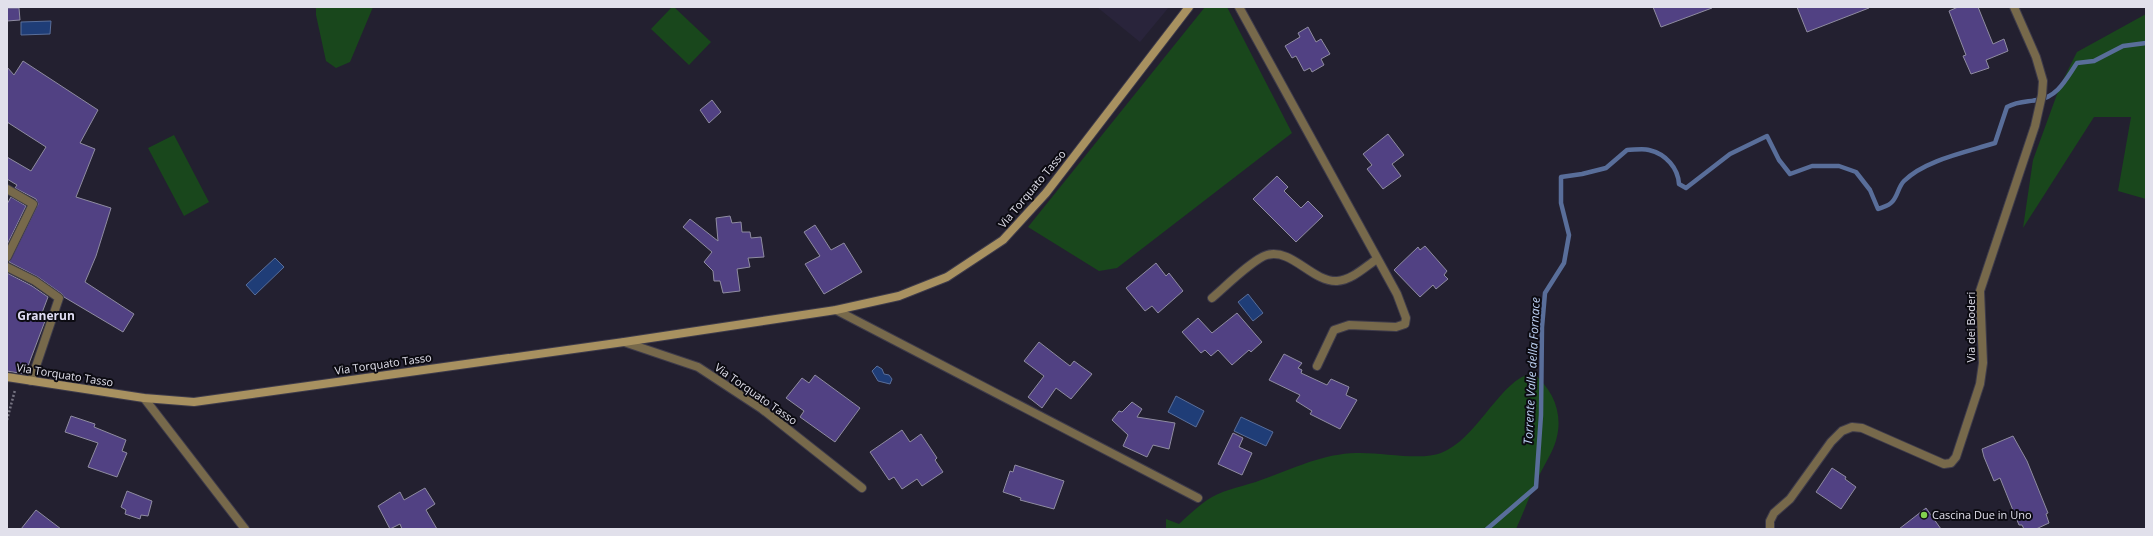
<svg xmlns="http://www.w3.org/2000/svg" width="2153" height="536" viewBox="0 0 2153 536" font-family="'Open Sans',sans-serif">
<rect width="100%" height="100%" fill="#232030"/>
<path fill="#29243b" d="M1097,7H1169L1140,42Z"/>
<path fill="#19471c" d="M316,7H373L350,62L336,68L326,61L316,15Z
M672,7H674L711,42L689,65L651,29Z
M1205,7H1227L1292,133L1117,268L1099,271L1028,227Z
M2146,14V199L2118,191L2131,117H2094L2023,228L2033,160L2060,86L2077,52Z
M174,135L209,202L184,216L148,148Z
M1533,373C1558,394 1566,423 1551,453C1547,461 1542,469 1538,478C1530,494 1524,512 1516,529H1166V519L1179,524C1189,515 1200,504 1212,497C1226,489 1245,486 1261,480C1293,469 1321,454 1356,453C1381,452 1421,461 1441,453C1478,439 1500,379 1533,373Z"/>
<path fill="#1f3d77" stroke="#596e9a" d="M51,21L50,34L21,35V22Z
M275,258L284,267L255,295L246,285Z
M1248,294L1263,313L1253,321L1238,302Z
M877,366L882,369L884,374L889,375L892,379L890,384L878,381L872,371Z
M1176,396L1204,411L1196,427L1168,412Z
M1241,417L1273,432L1266,446L1234,431Z"/>
<g fill="none" stroke-linecap="round" stroke-linejoin="round">
<path stroke="#596e9a" stroke-width="4.5" d="M1487,529L1536,487L1541,415L1542,327L1545,293L1564,263L1569,235L1561,203V177L1582,174L1606,168L1627,150C1634,150 1643,148 1649,150C1666,154 1678,168 1679,184L1686,188L1730,154L1767,136L1779,160L1790,174L1812,166H1839L1856,172L1870,190L1878,209C1882,207 1889,206 1892,202C1898,196 1898,187 1904,181C1925,160 1967,152 1995,143L2007,107C2018,101 2026,102 2037,100C2058,97 2066,79 2077,63L2094,61L2123,46L2146,43"/>
</g>
<path fill="#514183" stroke="#8f8ca1" d="M1653,7H1711L1712,8L1661,27Z
M1797,7H1869V8L1807,32Z
M1958,7H1978L1993,44L2004,39L2008,51L1986,60L1989,68L1971,74L1963,56L1966,55L1949,11Z
M7,8H19L20,20L7,21Z
M1308,27L1316,42L1321,39L1330,54L1321,59L1324,65L1312,72L1310,68L1304,71L1296,56L1292,58L1285,46L1300,37L1298,33Z
M23,61L98,110L80,143L95,149L76,197L111,208L96,256L85,282L134,314L123,332L64,297L62,294L38,277L9,262L38,204L36,199L15,188L17,185L7,179V157L31,171L46,147L7,122V67L14,75Z
M712,100L721,112L709,123L700,110Z
M1388,134L1404,155L1392,164L1401,176L1383,189L1367,169L1372,165L1363,154Z
M1277,176L1288,187L1284,191L1301,208L1308,201L1323,216L1296,242L1253,199Z
M11,197L26,206L7,245V204Z
M730,216L732,223L741,222L742,232H750L751,238L761,237L764,257L748,258L750,267L737,269L740,291L723,293L720,281H714L713,271L704,262L712,252L683,227L690,219L718,241L716,218Z
M815,225L831,250L844,243L862,272L824,294L805,264L820,256L804,232Z
M1425,246L1447,271L1444,275L1448,279L1436,289L1433,285L1420,297L1394,270L1418,247L1420,250Z
M1156,263L1166,276L1169,273L1183,291L1158,313L1152,306L1145,311L1126,288Z
M7,273L32,286L48,297L40,318L45,321L25,374L7,371Z
M1237,313L1262,342L1251,352L1249,350L1232,365L1218,350L1211,356L1205,350L1201,353L1182,332L1198,318L1212,333Z
M1039,342L1070,366L1074,361L1092,374L1071,399L1056,388L1042,408L1028,397L1044,376L1024,361Z
M1284,354L1302,363L1298,368L1302,370L1301,373L1327,385L1331,379L1349,387L1346,395L1357,400L1340,429L1310,414L1312,411L1296,401L1300,395L1269,380Z
M815,375L860,408L835,442L800,417L804,411L786,398L802,378L809,383Z
M1132,402L1142,409L1137,417L1175,423L1169,449L1153,445L1147,457L1123,446L1128,435L1112,420L1119,411L1122,412Z
M71,416L95,424L94,427L126,440L122,451L127,453L117,477L88,467L98,443L65,432Z
M902,430L910,442L921,434L937,458L935,460L943,472L922,486L917,479L902,489L894,477L889,480L870,452Z
M1233,433L1243,438L1239,447L1252,453L1242,475L1218,464Z
M2013,436L2027,461L2048,513L2046,514L2049,523L2036,529H2024L2022,525H2019L2000,478L1994,481L1984,457L1982,449Z
M1015,465L1064,481L1054,509L1020,500L1021,498L1003,492L1010,471L1013,472Z
M1832,468L1846,477L1845,479L1856,487L1841,509L1816,492Z
M425,488L435,504L426,510L437,529H402L400,524L390,529L378,506L400,492L404,500Z
M127,491L152,501L148,516L141,515L140,519L125,514L126,510L121,507Z
M1926,508L1941,529H1899Z
M36,510L61,529H21Z"/>
<g fill="none" stroke-linecap="round" stroke-linejoin="round">
<g stroke="#3e3b4a" stroke-width="10">
<path id="street" d="M1239,7L1397,294L1406,318L1405,324L1396,327L1349,325L1334,330L1317,366
M7,189L33,204L7,257
M7,267L35,281L59,298L31,381
M1212,298C1224,288 1253,259 1267,255C1292,248 1312,282 1337,281C1352,280 1365,267 1377,259
M836,310L1198,498
M624,342L698,367L762,409L862,488
M144,398L245,529
M1770,529V521L1774,513L1790,499L1831,442L1842,431L1852,427L1862,428L1944,464L1951,463L1956,457L1980,384L1983,363L1980,291L2035,126L2042,95L2043,81L2036,57L2014,7"/>
</g>
<g stroke="#3e3b4a" stroke-width="10">
<path id="secondary" d="M7,377L144,398L194,402L624,342L836,310L899,296L947,277L1003,240L1046,193L1189,7"/>
</g>
<path stroke="#767482" stroke-width="2.5" stroke-dasharray="2 2" stroke-linecap="butt" d="M7,420L15,390"/>
<use href="#street" stroke="#77694b" stroke-width="8"/>
<use href="#secondary" stroke="#a89160" stroke-width="8"/>
</g>
<circle fill="#82d04f" stroke="#0c0b12" stroke-width="1.5" cx="1924" cy="515" r="4"/>
<g text-anchor="middle" stroke-width="4" stroke-linejoin="round" paint-order="stroke">
<g font-size="11" fill="#e1e0eb" stroke="#0c0b12">
<text transform="translate(1032 189) rotate(-50)" y="4">Via Torquato Tasso</text>
<text transform="translate(1971 327) rotate(-90)" y="4">Via dei Boderi</text>
<text transform="translate(383 364) rotate(-8)" y="4">Via Torquato Tasso</text>
<text transform="translate(65 375) rotate(9)" y="4">Via Torquato Tasso</text>
<text transform="translate(756 394) rotate(35)" y="4">Via Torquato Tasso</text>
</g>
<g font-size="11" fill="#e1e0eb" stroke="#0c0b12" text-anchor="start">
<text x="1932" y="519">Cascina Due in Uno</text>
</g>
<g font-size="12" font-weight="bold" fill="#e0ddf4" stroke="#0c0b12">
<text x="46" y="320">Granerun</text>
</g>
<g font-size="12" font-style="italic" fill="#bdd1f4" stroke="#0c0b12">
<text transform="translate(1532 371) rotate(-87)" y="4">Torrente Valle della Fornace</text>
</g>
</g>
<rect width="2153" height="536" fill="none" stroke="#e1e0eb" stroke-width="16"/>
</svg>
